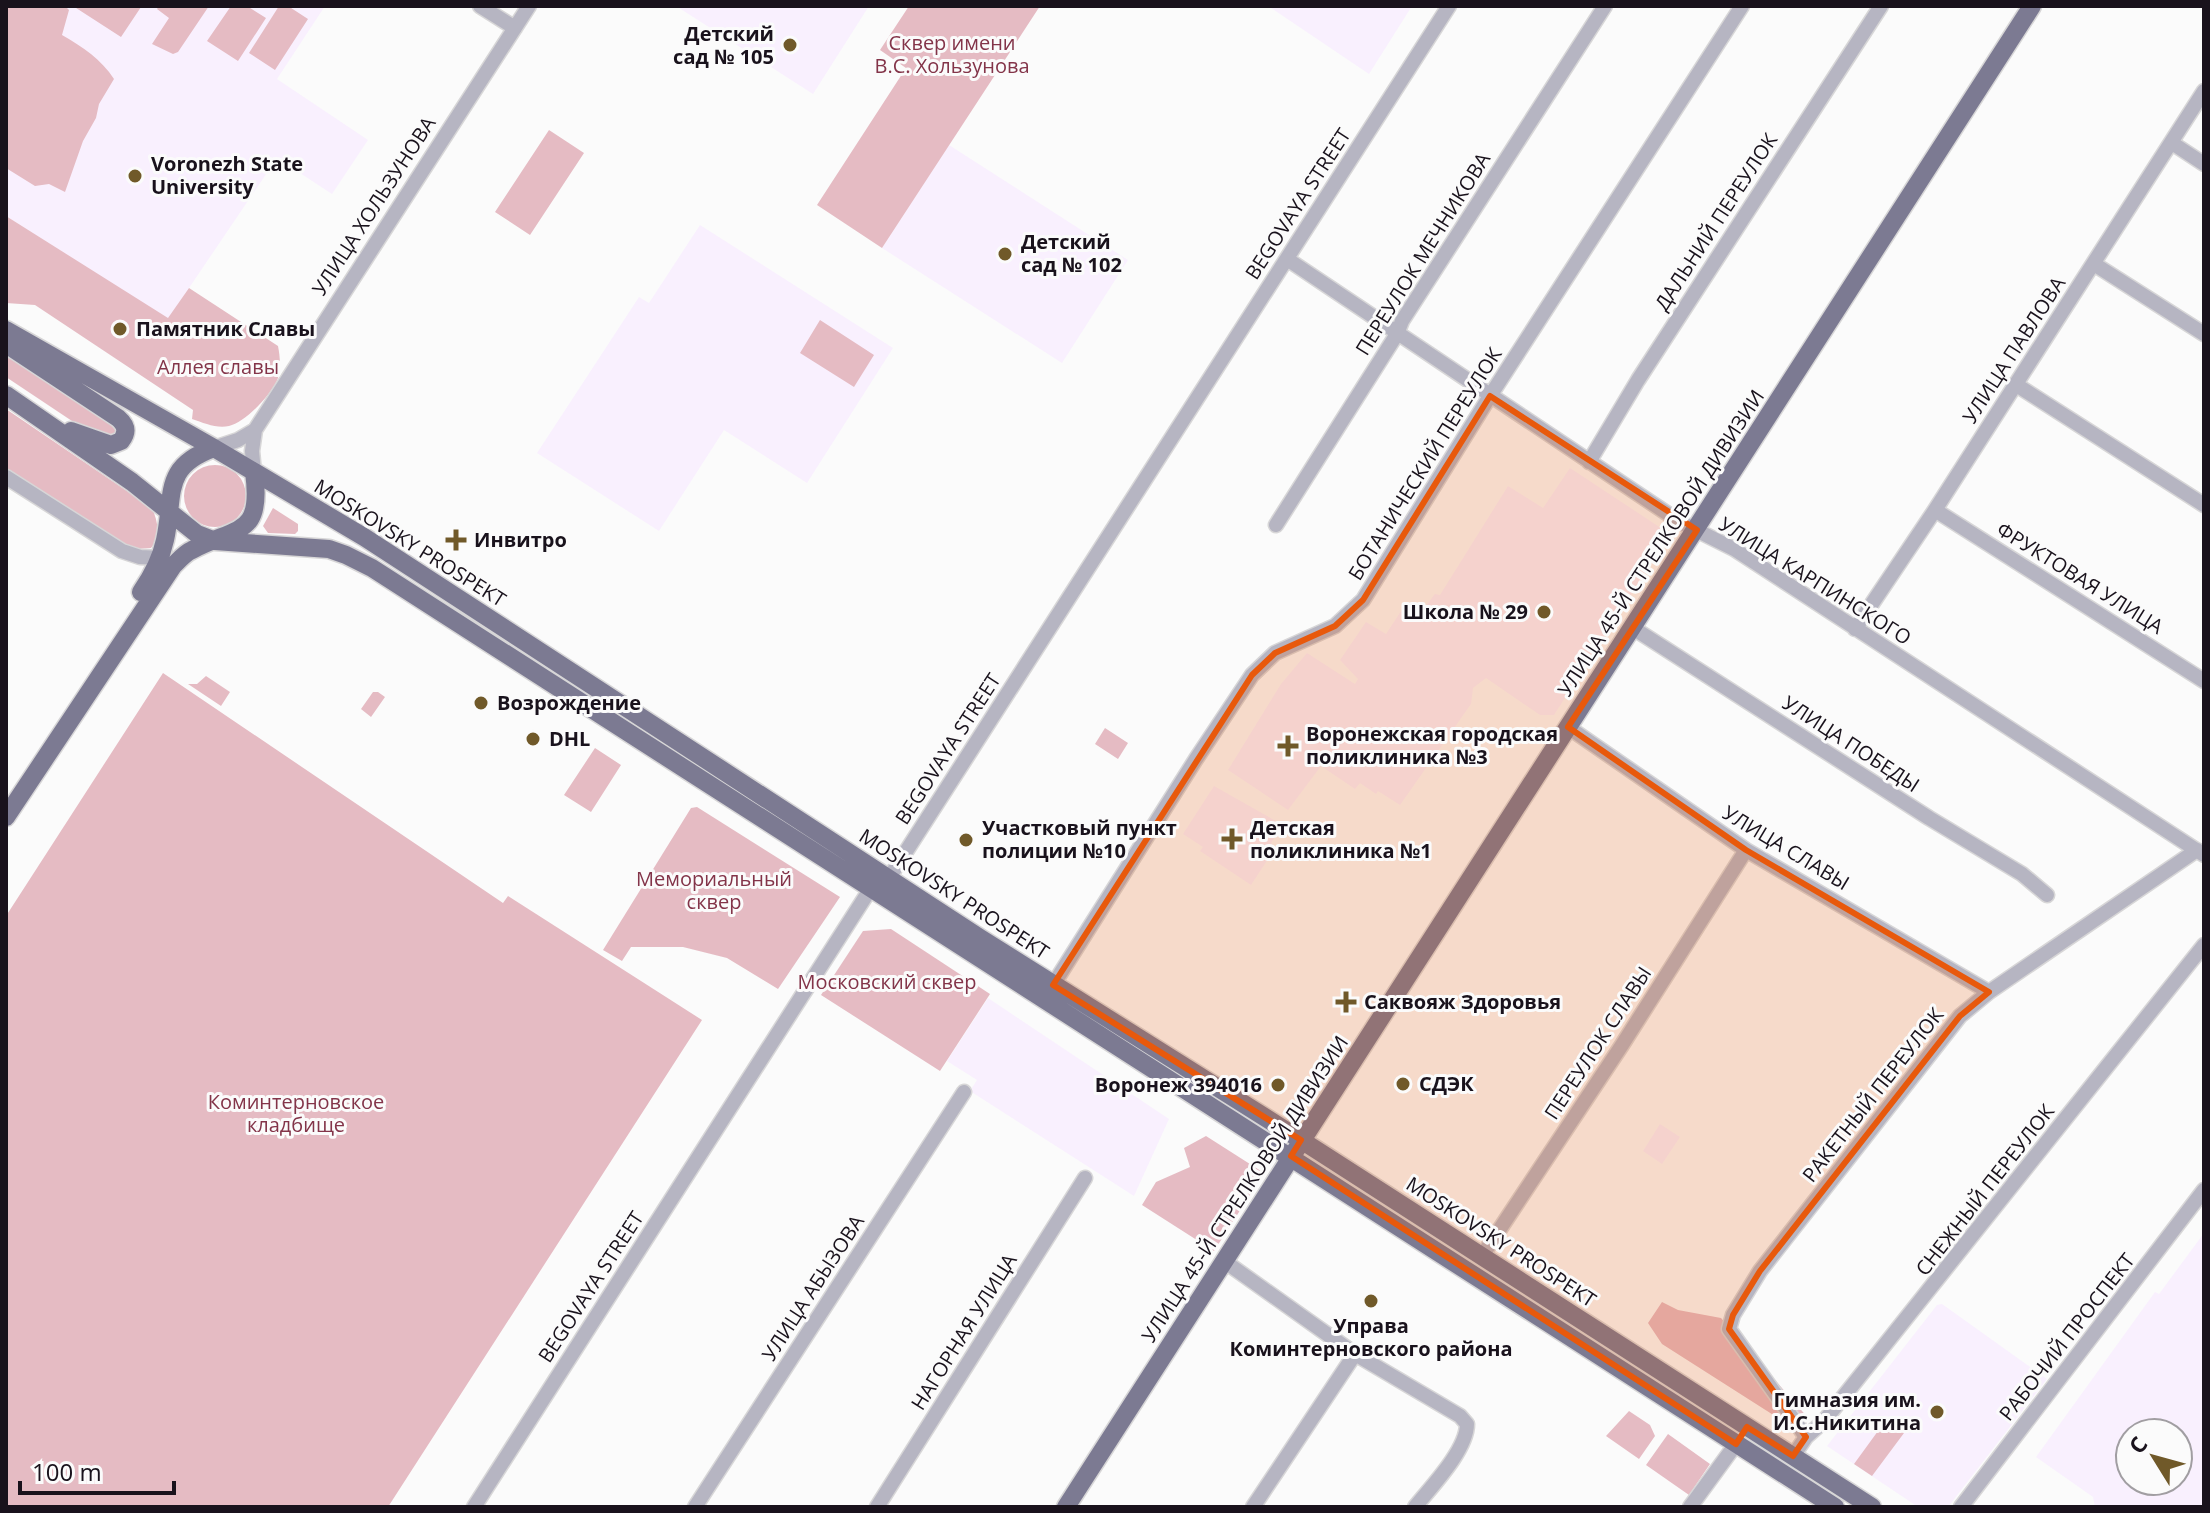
<svg xmlns="http://www.w3.org/2000/svg" width="2210" height="1513" viewBox="0 0 2210 1513" font-family="'Open Sans',sans-serif">
<rect width="100%" height="100%" fill="#fbfbfb"/>
<path fill="#f9f0fe" fill-rule="evenodd" d="M6,6H325L277,79L368,140L332,194L277,158L168,319L6,216Z
M676,6H869L813,94Z
M1268,6H1412L1369,74Z
M949,145L1128,260L1062,363L882,248Z
M700,225L893,348L807,483L724,430L659,531L537,453L639,297L649,303Z
M1570,468L1670,534L1554,715H1540L1486,678L1473,688L1471,704L1400,805L1378,791L1376,794L1360,783L1355,789L1321,766L1288,810L1228,770L1281,684L1307,653L1355,684L1358,679L1340,660L1366,622L1386,634L1403,608L1417,617L1435,594L1440,595L1508,486L1543,508Z
M1214,786L1283,825L1271,843L1276,847L1251,885L1200,851L1203,847L1183,834Z
M988,998L1169,1119L1134,1196L970,1091L977,1080L947,1061Z
M1660,1124L1680,1137L1662,1164L1643,1151Z
M2204,1233V1507H2095L2093,1497L2036,1457L2155,1292L2159,1294ZM2130,1433H2178V1481H2130Z
M1942,1304L2047,1379L1948,1507H1918L1827,1446L1937,1305Z"/>
<path fill="#e5bbc3" d="M6,6H65L69,10L62,35C83,47 101,59 114,79L99,104L96,118L83,141L65,192L49,184L35,186L6,168Z
M73,6H140L141,7L121,37Z
M159,6H209L178,52L173,54L152,44L169,18L157,9Z
M231,6H247L266,18L238,61L207,41Z
M279,6H288L308,19L275,70L249,53Z
M909,6H1040L882,248L817,205L906,68L880,50Z
M549,130L584,153L530,235L495,212Z
M6,216L168,318L189,288L278,346C280,356 281,368 278,378C273,393 245,423 229,426C217,429 204,423 192,419L193,410L35,305L6,303Z
M820,320L874,355L854,387L800,353Z
M6,349L119,422L113,441L75,423L6,377Z
M6,409L152,508C158,522 161,536 151,548L136,549L124,545L6,470Z
M184 496a31 31 0 1 1 62 0a31 31 0 1 1-62 0Z
M273,508L298,524V531L295,534L268,533L263,526Z
M163,673L503,903L508,896L702,1020L388,1507H6V916Z
M206,676L230,692L221,706L188,684H197Z
M373,692H378L385,697L371,717L361,709Z
M1105,728L1128,743L1118,759L1095,744Z
M595,748L621,765L591,812L564,795Z
M697,807L840,897L778,989L727,958L683,947H631L622,961L603,950L691,808Z
M891,929L990,994L940,1071L821,995L863,931Z
M1206,1136L1264,1173L1214,1251L1142,1205L1156,1182L1190,1167L1184,1148Z
M1662,1302L1678,1310L1721,1318L1809,1419L1800,1432L1662,1344L1648,1323Z
M1629,1411L1650,1425L1655,1436L1639,1459L1606,1436Z
M1886,1420L1904,1433L1872,1476L1854,1464Z
M1668,1434L1710,1464L1689,1495L1646,1465Z"/>
<g fill="none" stroke-linecap="round" stroke-linejoin="round">
<g stroke="#d7d6d7" stroke-width="17">
<path id="minor" d="M480,6L515,28
M2172,143L2204,164
M1287,259L1680,522L1734,549L2204,855
M2094,264L2204,334
M2015,384L2204,505
M214,448L238,440L255,430
M1589,462L1638,380L1881,6
M254,472L252,451L255,430L529,6
M6,477L122,551L140,557L161,558
M1935,510L2204,681
M1276,525L1397,334L1402,321L1605,6
M1633,628L1929,818L2022,874L2047,895
M1855,629L1935,510L2204,91
M1568,727L1746,850L1989,992
M1053,985L1196,759L1252,675L1275,653L1335,626L1363,600L1490,396L1742,6
M1482,1256L1622,1045L1746,850
M1224,1261L1355,1354L1460,1416L1467,1424C1467,1450 1431,1487 1415,1507
M1806,1437L1729,1329L1733,1315L1760,1271L1960,1016L1989,992L2197,850
M1793,1456L1806,1437L1824,1421L2204,945
M474,1507L871,888L889,878L1449,6
M695,1507L964,1092
M877,1507L1085,1178
M1253,1507L1355,1354
M1690,1507L1736,1444
M1961,1507L2204,1190"/>
</g>
<g stroke="#d7d6d7" stroke-width="21">
<path id="major" d="M6,330L214,448L364,537L980,938L1301,1140L1872,1507
M6,344L118,418C126,425 128,432 121,441L111,445L71,431
M6,395L132,482L197,534L215,541L329,549L346,555L372,568L1835,1507
M141,592C152,576 161,559 165,540C175,495 161,467 214,448
M6,817L173,566C179,560 185,553 192,550C237,526 263,537 254,472
M1066,1507L2032,6"/>
</g>
<use href="#minor" stroke="#b6b5c2" stroke-width="14"/>
<use href="#major" stroke="#7c7a92" stroke-width="18"/>
</g>
<path fill="#e8590c" fill-opacity="0.2" stroke="#e8590c" stroke-width="6" stroke-linejoin="round" d="M1490,396L1697,530L1568,727L1746,850L1989,992L1960,1016L1760,1271L1733,1315L1729,1329L1806,1437L1793,1456L1747,1427L1736,1444L1291,1156L1301,1140L1053,985L1252,675L1275,653L1335,626L1363,600Z"/>
<g fill="#705929" stroke="#fbfbfb" stroke-width="3">
<circle cx="790" cy="45" r="8"/>
<circle cx="135" cy="176" r="8"/>
<circle cx="1005" cy="254" r="8"/>
<circle cx="120" cy="329" r="8"/>
<path d="M452 528h8v8h8v8h-8v8h-8v-8h-8v-8h8z"/>
<circle cx="1544" cy="612" r="8"/>
<circle cx="481" cy="703" r="8"/>
<circle cx="533" cy="739" r="8"/>
<path d="M1284 734h8v8h8v8h-8v8h-8v-8h-8v-8h8z"/>
<path d="M1228 827h8v8h8v8h-8v8h-8v-8h-8v-8h8z"/>
<circle cx="966" cy="840" r="8"/>
<path d="M1342 990h8v8h8v8h-8v8h-8v-8h-8v-8h8z"/>
<circle cx="1403" cy="1084" r="8"/>
<circle cx="1278" cy="1085" r="8"/>
<circle cx="1371" cy="1301" r="8"/>
<circle cx="1937" cy="1412" r="8"/>
</g>
<g text-anchor="middle" stroke-width="6" stroke-linejoin="round" paint-order="stroke">
<g font-size="20" font-weight="bold" fill="#19121c" stroke="#fbfbfb" text-anchor="start">
<text x="774" y="41" text-anchor="end">Детский<tspan x="774" dy="23">сад № 105</tspan></text>
<text x="151" y="171">Voronezh State<tspan x="151" dy="23">University</tspan></text>
<text x="1021" y="249">Детский<tspan x="1021" dy="23">сад № 102</tspan></text>
<text x="136" y="336">Памятник Славы</text>
<text x="474" y="547">Инвитро</text>
<text x="1528" y="619" text-anchor="end">Школа № 29</text>
<text x="497" y="710">Возрождение</text>
<text x="1306" y="741">Воронежская городская<tspan x="1306" dy="23">поликлиника №3</tspan></text>
<text x="549" y="746">DHL</text>
<text x="982" y="835">Участковый пункт<tspan x="982" dy="23">полиции №10</tspan></text>
<text x="1250" y="835">Детская<tspan x="1250" dy="23">поликлиника №1</tspan></text>
<text x="1364" y="1009">Саквояж Здоровья</text>
<text x="1419" y="1091">СДЭК</text>
<text x="1262" y="1092" text-anchor="end">Воронеж 394016</text>
<text x="1371" y="1333" text-anchor="middle">Управа<tspan x="1371" dy="23">Коминтерновского района</tspan></text>
<text x="1921" y="1407" text-anchor="end">Гимназия им.<tspan x="1921" dy="23">И.С.Никитина</tspan></text>
</g>
<g font-size="20" fill="#833449" stroke="#fbfbfb">
<text x="952" y="50">Сквер имени<tspan x="952" dy="23">В.С. Хользунова</tspan></text>
<text x="218" y="374">Аллея славы</text>
<text x="714" y="886">Мемориальный<tspan x="714" dy="23">сквер</tspan></text>
<text x="887" y="989">Московский сквер</text>
<text x="296" y="1109">Коминтерновское<tspan x="296" dy="23">кладбище</tspan></text>
</g>
<g font-size="20" fill="#19121c" stroke="#fbfbfb">
<text transform="translate(1298 204) rotate(-57)" y="7">BEGOVAYA STREET</text>
<text transform="translate(374 206) rotate(-57)" y="7">УЛИЦА ХОЛЬЗУНОВА</text>
<text transform="translate(1716 222) rotate(-57)" y="7">ДАЛЬНИЙ ПЕРЕУЛОК</text>
<text transform="translate(1423 254) rotate(-58)" y="7">ПЕРЕУЛОК МЕЧНИКОВА</text>
<text transform="translate(2014 350) rotate(-57)" y="7">УЛИЦА ПАВЛОВА</text>
<text transform="translate(1425 464) rotate(-58)" y="7">БОТАНИЧЕСКИЙ ПЕРЕУЛОК</text>
<text transform="translate(410 543) rotate(32)" y="7">MOSKOVSKY PROSPEKT</text>
<text transform="translate(1661 543) rotate(-57)" y="7">УЛИЦА 45-Й СТРЕЛКОВОЙ ДИВИЗИИ</text>
<text transform="translate(2080 578) rotate(32)" y="7">ФРУКТОВАЯ УЛИЦА</text>
<text transform="translate(1815 581) rotate(32)" y="7">УЛИЦА КАРПИНСКОГО</text>
<text transform="translate(1851 744) rotate(33)" y="7">УЛИЦА ПОБЕДЫ</text>
<text transform="translate(948 749) rotate(-57)" y="7">BEGOVAYA STREET</text>
<text transform="translate(1786 848) rotate(31)" y="7">УЛИЦА СЛАВЫ</text>
<text transform="translate(954 894) rotate(33)" y="7">MOSKOVSKY PROSPEKT</text>
<text transform="translate(1598 1043) rotate(-57)" y="7">ПЕРЕУЛОК СЛАВЫ</text>
<text transform="translate(1873 1095) rotate(-52)" y="7">РАКЕТНЫЙ ПЕРЕУЛОК</text>
<text transform="translate(1245 1189) rotate(-57)" y="7">УЛИЦА 45-Й СТРЕЛКОВОЙ ДИВИЗИИ</text>
<text transform="translate(1985 1190) rotate(-52)" y="7">СНЕЖНЫЙ ПЕРЕУЛОК</text>
<text transform="translate(1501 1242) rotate(33)" y="7">MOSKOVSKY PROSPEKT</text>
<text transform="translate(591 1287) rotate(-57)" y="7">BEGOVAYA STREET</text>
<text transform="translate(813 1288) rotate(-57)" y="7">УЛИЦА АБЫЗОВА</text>
<text transform="translate(964 1332) rotate(-58)" y="7">НАГОРНАЯ УЛИЦА</text>
<text transform="translate(2067 1337) rotate(-52)" y="7">РАБОЧИЙ ПРОСПЕКТ</text>
</g>
</g>
<rect width="2210" height="1513" fill="none" stroke="#19121c" stroke-width="16"/>
<g transform="translate(2154 1457) rotate(307)"><circle r="38" fill="#fbfbfb" stroke="#a19ea2" stroke-width="2"/>
<path d="M0-6L14 30L0 20L-14 30Z" fill="#705929"/>
<text y="-12" font-size="22" font-weight="bold" text-anchor="middle" fill="#19121c">С</text>
</g>
<path d="M20 1481v12h154v-12" fill="none" stroke="#19121c" stroke-width="4"/>
<text x="32" y="1481" font-size="24" fill="#19121c" stroke="#fbfbfb" stroke-width="6" paint-order="stroke">100 m</text>
</svg>
